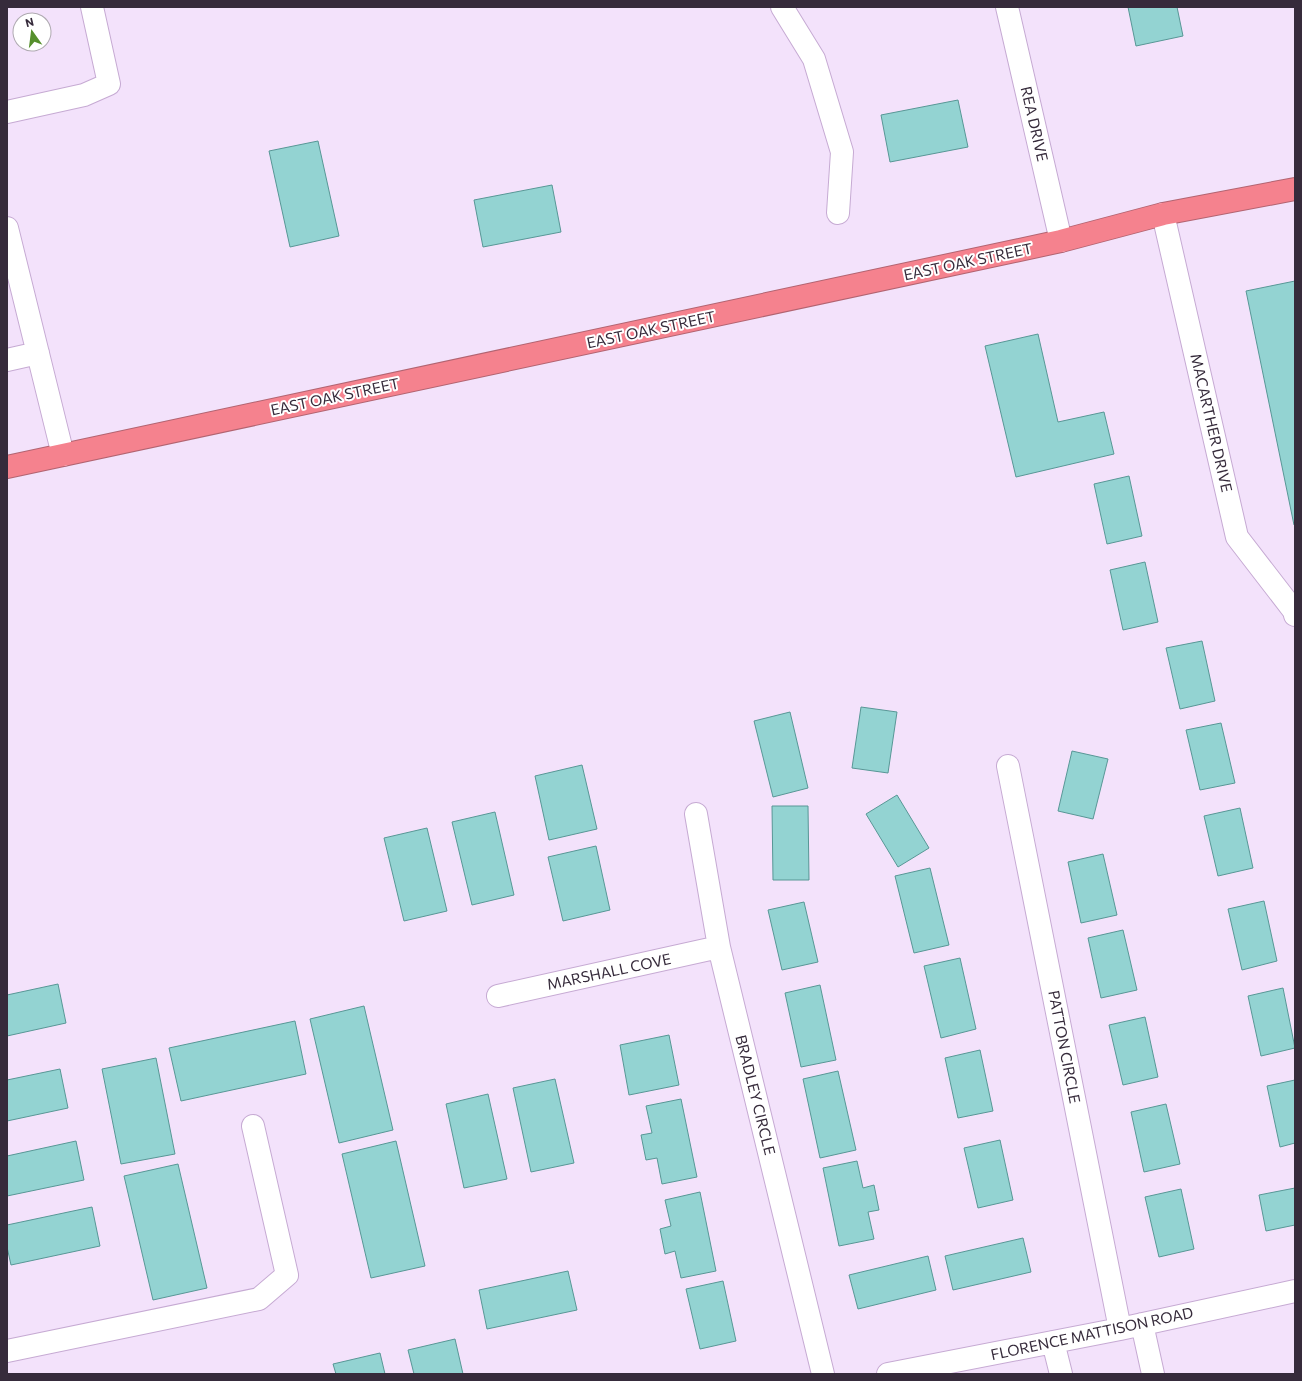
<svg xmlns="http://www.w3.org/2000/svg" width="1302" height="1381" viewBox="0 0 1302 1381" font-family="Commissioner,sans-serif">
<rect width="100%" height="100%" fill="#f3e2fb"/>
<path fill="#93d3d2" stroke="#589796" d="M1128,7H1177L1183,36L1136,46Z
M958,100L968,147L890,162L881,115Z
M318,141L339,236L290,247L269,151Z
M552,185L561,232L483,247L474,200Z
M1295,281V525H1294L1246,291Z
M1038,334L1058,422L1104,412L1114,454L1016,477L985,346Z
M1129,476L1142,536L1107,544L1094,484Z
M1145,562L1158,622L1123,630L1110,570Z
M1202,641L1215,701L1180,709L1166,648Z
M861,707L897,712L888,773L852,768Z
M790,712L808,788L773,797L754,721Z
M1221,723L1235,783L1200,790L1186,730Z
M1072,751L1108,759L1093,819L1058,811Z
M582,765L597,829L549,840L535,776Z
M897,795L929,848L898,867L866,814Z
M772,806H808L809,880H773Z
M1240,808L1253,868L1218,876L1204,816Z
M495,812L514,895L472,905L452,822Z
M427,828L447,911L404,921L384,838Z
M596,846L610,910L563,921L548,857Z
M1103,854L1117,915L1081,923L1068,862Z
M930,868L949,945L914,953L895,876Z
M1264,901L1277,961L1242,970L1228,909Z
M804,902L818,962L782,970L768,910Z
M1123,930L1137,990L1101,998L1088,938Z
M960,958L976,1029L941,1038L924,966Z
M58,984L66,1023L7,1036V995Z
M820,985L836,1060L801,1067L785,993Z
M1283,988L1295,1048L1261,1056L1248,996Z
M364,1006L393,1130L339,1143L310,1019Z
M1145,1017L1158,1077L1123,1085L1109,1025Z
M295,1021L306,1074L181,1101L169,1048Z
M669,1035L679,1085L629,1095L620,1045Z
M980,1050L993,1111L958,1118L945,1058Z
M156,1058L175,1154L121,1164L102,1069Z
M60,1069L68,1108L7,1121V1080Z
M838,1071L856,1150L820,1158L803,1079Z
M555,1079L574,1163L531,1172L513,1088Z
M1295,1080V1143L1280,1147L1267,1086Z
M488,1094L507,1179L464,1188L446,1104Z
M681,1099L697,1177L662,1184L657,1158L646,1160L641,1135L652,1133L646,1106Z
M1166,1104L1180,1164L1144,1172L1131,1112Z
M1000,1140L1013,1200L978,1208L964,1148Z
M76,1141L84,1180L7,1196V1156Z
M396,1141L425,1266L371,1278L342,1154Z
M857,1161L863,1188L874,1185L879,1210L868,1212L874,1239L839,1246L823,1168Z
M178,1164L207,1288L153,1300L124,1176Z
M1295,1188V1225L1266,1231L1259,1195Z
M1181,1189L1194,1249L1159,1257L1145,1197Z
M700,1192L716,1271L681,1278L675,1251L665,1254L660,1229L671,1226L665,1200Z
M92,1207L100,1246L11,1265L7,1247V1225Z
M1023,1238L1031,1272L953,1290L945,1256Z
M928,1256L936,1290L858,1309L849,1275Z
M568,1271L577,1310L487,1329L479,1290Z
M723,1281L736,1341L700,1349L686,1289Z
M455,1339L463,1374H414L408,1350Z
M380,1353L385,1374H336L333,1364Z"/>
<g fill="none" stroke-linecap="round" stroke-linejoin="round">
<g stroke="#c6aad3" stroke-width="24">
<path id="minor" d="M782,7L814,59L842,152L838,213
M1007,7L1061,241
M7,112L84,95L109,84L92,7
M1163,214L1237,537L1294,611L1295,615
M7,228L63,455
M7,360L38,353
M1008,766L1120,1329
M696,814L719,947L823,1374
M498,996L719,947
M1142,1324L1153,1374
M1053,1342L1061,1374
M7,1351L259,1299L287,1275L253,1126
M888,1374L1120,1329L1295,1291"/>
</g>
<g stroke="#b26471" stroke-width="24">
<path id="highway" d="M7,467L1061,241L1163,214L1295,189"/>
</g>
<use href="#minor" stroke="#fff" stroke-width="22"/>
<use href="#highway" stroke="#f5828e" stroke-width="22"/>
</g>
<g text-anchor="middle" stroke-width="4" stroke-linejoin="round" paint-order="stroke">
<g font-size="15" fill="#362b3b" stroke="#fff">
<text transform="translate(1034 124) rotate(77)" y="5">REA DRIVE</text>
<text transform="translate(968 262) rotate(-12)" y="5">EAST OAK STREET</text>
<text transform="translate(651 330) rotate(-12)" y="5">EAST OAK STREET</text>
<text transform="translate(335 397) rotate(-12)" y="5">EAST OAK STREET</text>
<text transform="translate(1211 423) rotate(77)" y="5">MACARTHER DRIVE</text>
<text transform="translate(609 972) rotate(-12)" y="5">MARSHALL COVE</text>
<text transform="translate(1064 1047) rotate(79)" y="5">PATTON CIRCLE</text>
<text transform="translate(755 1095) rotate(76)" y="5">BRADLEY CIRCLE</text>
<text transform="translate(1092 1334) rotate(-12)" y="5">FLORENCE MATTISON ROAD</text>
</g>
</g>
<rect width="1302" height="1381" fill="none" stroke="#362b3b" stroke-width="16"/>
<g transform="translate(32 32) rotate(346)"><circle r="19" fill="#ffffff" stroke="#afaab1"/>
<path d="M0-3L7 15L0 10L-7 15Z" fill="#558f2c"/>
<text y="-6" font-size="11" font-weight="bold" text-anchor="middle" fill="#362b3b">N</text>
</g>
</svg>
